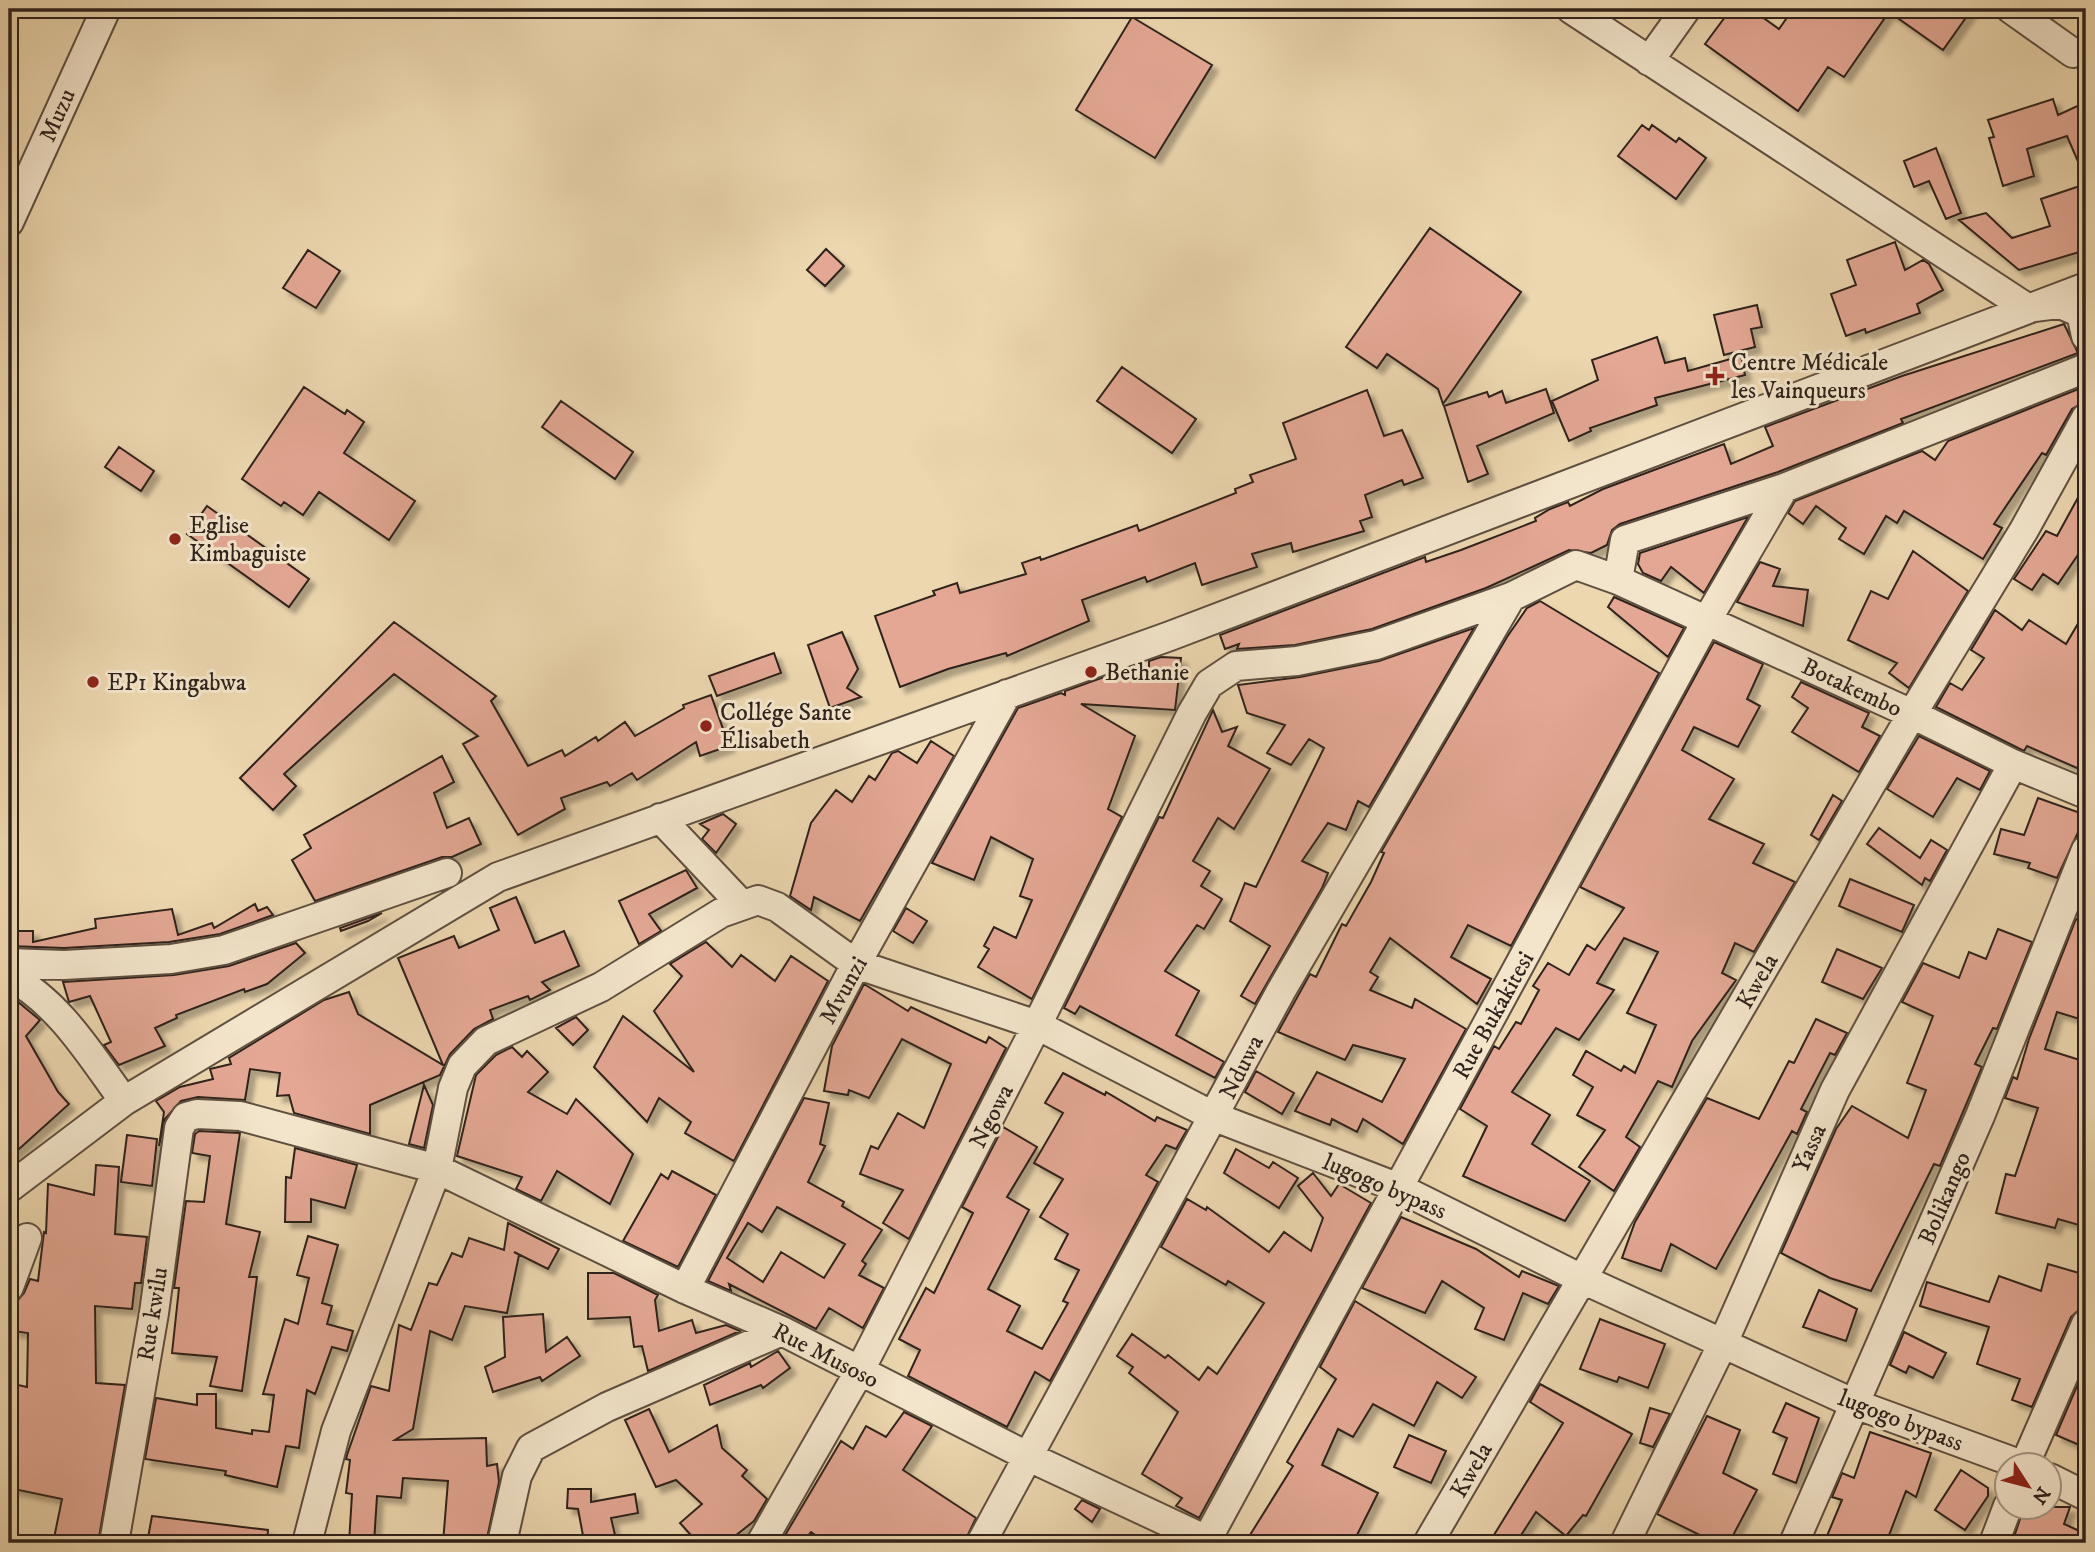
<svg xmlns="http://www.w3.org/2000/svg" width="2095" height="1552" viewBox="0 0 2095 1552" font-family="'IM FELL DW Pica',serif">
<defs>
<filter id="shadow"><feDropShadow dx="6" dy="6" stdDeviation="2" flood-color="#0004"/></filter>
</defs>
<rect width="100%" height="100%" fill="#ecd7af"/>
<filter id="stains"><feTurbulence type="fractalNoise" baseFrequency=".00286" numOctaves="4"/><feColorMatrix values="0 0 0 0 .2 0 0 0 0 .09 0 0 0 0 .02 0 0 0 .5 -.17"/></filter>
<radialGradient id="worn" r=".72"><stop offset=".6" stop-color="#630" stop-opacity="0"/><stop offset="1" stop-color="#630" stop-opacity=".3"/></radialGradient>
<path fill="#e3a793" stroke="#2f221b" stroke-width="2" fill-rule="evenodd" filter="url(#shadow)" d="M1731,9H1751L1779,29L1793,9H1972L1943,50L1889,12L1844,77L1828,67L1798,111L1705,44Z
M1132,17L1212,65L1155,158L1076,110Z
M2053,99L2058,115L2086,102V180L2067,136L2027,149L2034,176L2003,186L1989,138L1994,137L1988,120Z
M1642,125L1649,130L1652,125L1676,142L1679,138L1706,158L1676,199L1618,156Z
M1936,148L1961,213L1946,219L1929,181L1914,187L1904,161Z
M2086,184V250L2019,270L1959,220L1986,213L2012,238L2050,226L2041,199Z
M1430,228L1521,292L1443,404L1438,389L1387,354L1377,368L1346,347Z
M1895,242L1905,270L1923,260L1929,264L1943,290L1917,304L1920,313L1866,333L1865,329L1846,336L1831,294L1856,285L1847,260Z
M826,249L844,266L825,286L807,270Z
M308,250L340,271L316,308L283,288Z
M1757,305L1762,327L1751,329L1755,347L1724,355L1714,315Z
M2064,324L2078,353L1901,419L1903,423L1778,472L1620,524L1612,530L1607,545L1591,553L1569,550L1486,588L1372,629L1295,645L1237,649L1239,644L1225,649L1220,635L1425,557L1426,562L1461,550L1536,521L1535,518L1550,509L1568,502L1570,506L1603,489L1724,444L1731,464L1773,446L1765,427L1902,376Z
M1657,337L1665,363L1685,358L1688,371L1741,356L1745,375L1655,398L1657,405L1590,428L1591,431L1569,441L1552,401L1598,380L1592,360Z
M1122,367L1196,419L1172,453L1097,401Z
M2086,386V401L2072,409L2046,455L2042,453L1994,524L2002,528L1983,559L1904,511L1897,523L1886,516L1864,554L1839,539L1846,528L1816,506L1803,524L1788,513L1795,501L1922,451L1935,460L1948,441Z
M304,387L345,414L347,410L364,422L344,453L415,501L389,540L319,492L303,515L284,502L281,506L242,479Z
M1546,389L1554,413L1477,446L1488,474L1468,482L1444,406L1487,392L1489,397L1502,391L1506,403Z
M1367,390L1384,436L1402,430L1423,478L1404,485L1402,480L1365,495L1372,517L1360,521L1364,531L1293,552L1291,543L1252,554L1257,567L1202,585L1195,563L1147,582L1145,577L1082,600L1089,621L1007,656L1006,653L948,669L900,687L875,616L935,595L933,591L957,583L960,593L1026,574L1022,563L1040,557L1041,560L1137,525L1139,531L1236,493L1235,489L1253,482L1250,475L1296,459L1283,423Z
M561,401L633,452L615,479L542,427Z
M119,447L154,471L141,491L105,467Z
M2086,483V543L2058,584L2043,574L2032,590L2014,579L2046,531L2057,536Z
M207,506L309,579L289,607L187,534Z
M1748,517L1704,593L1671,567L1661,581L1643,573L1638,564L1640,553Z
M1913,551L1968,591L1909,688L1889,673L1897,663L1848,640L1871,591L1888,599Z
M1760,562L1780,569L1773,586L1808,590L1803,626L1737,602Z
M1614,597L1684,628L1668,657L1608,607Z
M1540,601L1659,673L1511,946L1468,925L1451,957L1491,979L1477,1004L1390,938L1370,972L1378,977L1370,990L1412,1008L1415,999L1466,1029L1403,1144L1363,1119L1357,1132L1332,1119L1330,1125L1295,1111L1317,1072L1382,1102L1405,1059L1353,1045L1345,1060L1278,1032L1310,974L1316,977L1342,924L1346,926L1371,882L1384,853L1381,852L1507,637L1527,608Z
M1995,610L2022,630L2029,620L2066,644L2086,610V772L2027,746L2024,751L1936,707L1950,683L1962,690L1984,658L1971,650Z
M394,622L496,696L491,701L528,766L562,750L565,756L596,737L598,741L625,722L635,736L684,708L683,705L711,695L729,746L700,756L696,742L637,780L632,773L610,786L607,782L561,798L565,809L518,835L463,744L478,736L394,674L284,774L296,786L273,810L240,778Z
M1474,628L1369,807L1358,801L1346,830L1328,823L1302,861L1328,873L1322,888L1255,1004L1241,996L1270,946L1230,921L1245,883L1256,887L1324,748L1309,739L1291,765L1267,753L1285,725L1247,713L1238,685L1300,677L1379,661Z
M842,632L858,669L847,688L861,697L830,708L808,645Z
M1714,642L1763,664L1747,699L1760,706L1738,747L1694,727L1682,750L1734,779L1709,819L1764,844L1753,863L1795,882L1754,952L1735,943L1722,973L1736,980L1692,1041L1672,1087L1658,1081L1626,1137L1640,1147L1614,1191L1579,1167L1605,1130L1577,1115L1593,1087L1573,1075L1586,1051L1621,1071L1624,1066L1635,1073L1656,1025L1627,1013L1658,952L1624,938L1597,983L1614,990L1579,1040L1556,1028L1512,1092L1550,1115L1532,1144L1590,1181L1565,1221L1463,1176L1487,1126L1460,1109L1494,1046L1499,1049L1516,1022L1521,1024L1539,990L1533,986L1548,963L1569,975L1587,945L1595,950L1624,908L1580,887Z
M774,653L781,673L717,696L709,676Z
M1161,657L1181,658L1175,710L1081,704L1135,736L1108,809L1122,817L1032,999L978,967L989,949L984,946L994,927L1016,938L1032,900L1020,896L1033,859L991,837L974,880L932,863L1018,708L1061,693L1065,695V691L1132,667L1149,674V661Z
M1801,682L1869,713L1862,727L1880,736L1859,772L1792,732L1808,708L1792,697Z
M1213,710L1222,732L1237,727L1228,746L1270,769L1234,829L1218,818L1193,861L1210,871L1201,886L1222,899L1204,929L1197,925L1165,971L1199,991L1176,1035L1224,1062L1215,1078L1080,1006L1075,1014L1064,1008L1159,817L1163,818Z
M1919,736L1990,771L1980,790L1957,778L1933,817L1887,789Z
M931,741L954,756L860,921L814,897L811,910L790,896L811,823L836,790L852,802L869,776L875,780L892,753L898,751L917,763Z
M442,756L454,782L434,793L447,828L469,818L481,844L452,857H442L315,901L292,860L311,848L304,835Z
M1833,795L1842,801L1819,840L1811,835Z
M2038,798L2086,815L2057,878L2028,868L2030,863L1994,854L2001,829L2024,835Z
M723,814L736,824L716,853L702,839L709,830L700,824Z
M1879,828L1920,858L1931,840L1947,850L1930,881L1925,878L1922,885L1867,844Z
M686,870L697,888L649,914L661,931L639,944L619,901Z
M1850,879L1914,905L1902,932L1839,906Z
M516,897L535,943L564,931L579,966L542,982L550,990L530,1000L528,996L490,1010L493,1019L474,1029L450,1054L440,1075L370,1105V1134L294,1113L289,1095L277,1096L280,1073L250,1069L245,1100L198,1097L181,1101L165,1119L159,1146L164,1112L156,1101L180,1087L213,1079L210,1069L231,1064L229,1058L324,1000L349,992L358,1014L443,1065L398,958L454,936L459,948L499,930L490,908Z
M255,904L258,911L267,907L273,915L220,934L169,942L64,948L9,946V931H33V942L96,928L95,919L172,909L178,935L212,923L214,928Z
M906,908L927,921L913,943L893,931Z
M382,913L368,921L341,931L340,928Z
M2076,919L2086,923V1021L2057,1012L2045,1049L2086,1062V1227L2058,1219L2055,1228L1996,1213L2006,1174L2015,1176L2038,1108L2005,1098L2013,1077L2017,1079L2029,1039Z
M1998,929L2032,942L1997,1029L1993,1028L1975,1064L1982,1067L1940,1166L1934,1164L1871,1291L1830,1278L1781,1253L1836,1129L1852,1106L1908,1138L1926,1090L1907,1083L1933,1016L1902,1002L1923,963L1959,978L1969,952L1986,959Z
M706,942L732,967L741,955L775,981L791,956L828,981L734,1161L685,1133L691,1122L659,1098L647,1122L594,1067L623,1016L694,1072L654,1011L682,976L670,964Z
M296,943L305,953L267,984L245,992L244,989L176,1015L177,1018L155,1028L165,1046L119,1065L104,1045L111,1042L90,996L69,1002L63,982L174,975L229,966Z
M1837,949L1882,968L1863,999L1822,982Z
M864,984L908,1011L911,1007L986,1043L989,1037L1006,1048L909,1239L883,1223L903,1190L860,1174L871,1146L878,1149L898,1113L924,1128L951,1064L902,1039L869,1098L849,1090L848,1095L824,1091L832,1046Z
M12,997L40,1020L26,1036L58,1092L69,1104L9,1158V1001Z
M576,1017L588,1030L573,1045L556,1028Z
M1816,1019L1847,1033L1835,1055L1830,1053L1801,1109L1807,1112L1797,1134L1792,1131L1716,1269L1671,1244L1661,1271L1622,1258L1635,1222L1707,1098L1759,1119L1789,1061L1794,1063Z
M512,1047L522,1057L527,1051L548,1072L528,1092L567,1114L576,1099L633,1154L610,1204L557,1171L541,1201L516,1189L522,1177L457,1156L476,1075L496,1055Z
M1256,1071L1294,1093L1282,1114L1245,1092Z
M1063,1073L1105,1095L1106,1092L1155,1121L1157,1117L1187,1130L1176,1149L1166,1145L1146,1175L1158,1182L1050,1381L1035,1372L1007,1427L908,1376L920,1350L899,1339L926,1288L934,1293L973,1213L962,1207L1003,1127L1037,1147L1007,1197L1029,1210L988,1289L1020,1306L1007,1331L1042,1349L1068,1303L1063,1301L1079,1270L1055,1259L1068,1234L1040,1217L1063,1179L1034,1163L1063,1113L1045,1103Z
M424,1085L433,1105L424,1148L409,1144Z
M804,1098L829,1103L820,1144L825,1146L808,1182L844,1202L842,1206L882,1230L862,1261L866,1264L859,1275L884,1288L863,1328L829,1308L816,1329L729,1284L731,1291L708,1281ZM777,1207L845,1244L824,1278L781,1252L763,1282L727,1258L748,1223L762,1232Z
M199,1131L240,1133L226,1224L260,1232L249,1277H257L242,1391L210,1386L217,1357L172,1353L179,1288H174L186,1201L204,1202L210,1156L192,1153L195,1134Z
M127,1135L157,1139L152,1186L121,1182Z
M295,1148L357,1165L345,1208L311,1199V1222H285L286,1177L291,1178Z
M1236,1149L1269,1168L1273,1162L1298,1178L1279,1208L1224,1173Z
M96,1165L119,1167L115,1234L147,1237L141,1283H135L132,1309L95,1306L96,1383L125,1385L98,1543H53L62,1499L9,1488V1383L27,1387L28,1333L13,1331L17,1301L24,1293L30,1279L38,1281L44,1232L46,1233L48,1184L94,1195Z
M672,1171L716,1195L678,1267L623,1241L661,1174L668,1179Z
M1313,1173L1331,1196L1339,1184L1371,1203L1199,1518L1176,1506L1182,1498L1142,1474L1178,1412L1129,1373L1133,1367L1117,1356L1132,1334L1165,1358L1168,1355L1199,1380L1208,1367L1217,1374L1264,1303L1228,1281L1226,1285L1161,1247L1187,1199L1206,1210L1207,1207L1269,1252L1284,1232L1311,1251L1323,1218L1298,1186Z
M1401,1217L1476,1249L1519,1277L1522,1271L1559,1286L1548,1304L1523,1293L1504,1340L1475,1329L1484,1308L1442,1281L1425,1313L1362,1288Z
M508,1223L559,1249L548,1269L514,1252L519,1255L507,1313L465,1306L452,1340L430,1331L413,1429L395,1440L486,1438L487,1466L497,1464L499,1482L486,1543H443L448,1481L403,1478L401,1498L377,1496L374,1543H349L352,1494L346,1493L350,1460L346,1459L347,1455L371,1386L389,1391L399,1325L411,1330L429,1283L437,1285L452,1253L462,1257L469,1238L504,1250Z
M308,1236L338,1245L322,1303L332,1306L327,1324L353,1331L347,1351L332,1347L315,1394L307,1390L299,1448L286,1446L277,1487L225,1475L226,1471L145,1459L156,1398L197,1405V1394H216V1428L252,1434V1430L269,1432L274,1395L263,1394L285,1319L298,1324L309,1278L297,1275Z
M2048,1264L2086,1275V1290L2080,1309L2071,1317L2032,1407L2012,1400L2020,1379L1977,1364L1989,1327L1920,1306L1927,1282L1989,1302L1999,1276L2041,1291Z
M588,1273H614L658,1295L655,1300L659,1331L692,1320L696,1333L726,1325L740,1331L648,1371L642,1346L634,1347L630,1317L588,1319Z
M1819,1290L1857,1309L1846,1341L1803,1327Z
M1355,1301L1476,1377L1462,1398L1437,1382L1414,1426L1373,1404L1353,1437L1338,1429L1322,1465L1378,1493L1353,1543H1245L1293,1466L1287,1462L1336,1379L1320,1367Z
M543,1314L546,1352L567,1337L580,1356L542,1381L540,1377L493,1392L485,1367L505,1357L503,1317Z
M1600,1319L1665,1344L1648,1388L1619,1377L1617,1382L1580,1369Z
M1904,1332L1946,1353L1933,1378L1909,1366L1906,1373L1890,1365Z
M778,1351L790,1368L763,1388L761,1385L710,1405L704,1385L750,1363L751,1367Z
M2086,1365V1448L2056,1435Z
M1540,1384L1632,1434L1586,1516L1583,1515L1566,1536L1536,1512L1516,1543H1489L1563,1423L1530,1402Z
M1786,1403L1819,1418L1796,1483L1773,1474L1787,1438L1773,1432Z
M1650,1408L1670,1414L1653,1447L1640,1443Z
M649,1409L669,1452L717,1425L722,1448L747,1470L742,1476L767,1499L754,1521L726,1543H698L680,1523L702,1504L676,1480L656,1487L625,1420Z
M904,1412L932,1426L903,1470L976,1518L964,1543H827L811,1532L802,1543L781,1542L841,1441L853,1449L866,1426L886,1437Z
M1707,1416L1740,1430L1723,1473L1757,1490L1729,1543H1716L1657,1514Z
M1870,1432L1931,1453L1916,1497L1906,1491L1886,1543H1824L1842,1500L1832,1497L1842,1473L1854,1478Z
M1409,1435L1446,1451L1431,1483L1394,1467Z
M1961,1470L1988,1488V1496L1965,1530L1935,1510Z
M568,1489H591V1502L635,1494L638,1513L611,1518L615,1535L584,1541L578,1509L567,1508Z
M1082,1500L1100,1509L1092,1522L1075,1509Z
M2024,1507H2070L2064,1524L2086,1534V1543H2012Z
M152,1516L268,1530L267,1543H147Z"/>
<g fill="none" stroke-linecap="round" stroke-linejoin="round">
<g stroke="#5e4f40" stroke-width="32">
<path id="minor" d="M1571,9L2027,308L2066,303L2067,307L2081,313L2086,336
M2011,9L2073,53
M1649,61L1686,9
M9,222L106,9
M1618,580L1625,540L1784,488L2086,368
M660,818L741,904
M9,963L64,965L171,959L224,950L447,873
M9,976C60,1003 91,1056 124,1101
M9,1188L124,1101L498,877L1170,636L2086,287
M9,1287L27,1238
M685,1289L856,964L1007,694
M2025,1464L2086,1324
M2050,1478L2086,1496
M114,1543L154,1313L179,1128L186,1117L197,1114L240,1116L437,1169L685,1289L782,1331L1029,1457L1213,1543
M307,1543L336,1431L437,1169L453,1088L462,1066L486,1041L601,987L721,913L758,900L777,907L856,964L1037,1025L1215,1117L1399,1188L1582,1279L1855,1404L2019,1464
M502,1543L517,1476L531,1448L607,1407L782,1331
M761,1543L859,1372L1037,1025L1192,713L1209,684L1236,666L1297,661L1376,645L1511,597L1576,565L1618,580L1912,714L2013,764L2086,794
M981,1543L1281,991L1511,597
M1205,1543L1707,620L1784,488
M1428,1543L1912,714L2024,530L2086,418
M1625,1543L1723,1343L1835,1090L2013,764
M1794,1543L1980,1116L2086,850
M1994,1543L2008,1506"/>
</g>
<use href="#minor" stroke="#f3e5cb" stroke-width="28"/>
</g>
<g fill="#8f2418" stroke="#f3e5cb" stroke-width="2.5">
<path d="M1711.5 365.5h7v7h7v7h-7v7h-7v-7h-7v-7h7z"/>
<circle cx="175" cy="539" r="7"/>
<circle cx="1091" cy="672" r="7"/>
<circle cx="93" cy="682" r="7"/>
<circle cx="706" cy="726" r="7"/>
</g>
<g text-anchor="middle" stroke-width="6" stroke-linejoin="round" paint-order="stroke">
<g font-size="24" fill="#2f221b" stroke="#f3e5cb">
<text transform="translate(57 115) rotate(-66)" y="8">Muzu</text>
<text transform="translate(1852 687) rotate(25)" y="8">Botakembo</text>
<text transform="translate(1757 981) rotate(-60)" y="8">Kwela</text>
<text transform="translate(843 990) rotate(-61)" y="8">Mvunzi</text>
<text transform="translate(1493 1015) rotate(-61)" y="8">Rue Bukakitesi</text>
<text transform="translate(1241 1067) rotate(-63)" y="8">Nduwa</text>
<text transform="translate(991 1116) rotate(-63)" y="8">Ngowa</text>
<text transform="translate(1809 1148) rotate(-66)" y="8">Yassa</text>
<text transform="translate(1385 1186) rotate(23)" y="8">lugogo bypass</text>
<text transform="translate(1944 1198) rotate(-67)" y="8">Bolikango</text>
<text transform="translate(152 1314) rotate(-81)" y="8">Rue kwilu</text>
<text transform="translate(826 1355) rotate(27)" y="8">Rue Musoso</text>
<text transform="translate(1901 1420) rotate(21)" y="8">lugogo bypass</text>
<text transform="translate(1471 1470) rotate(-60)" y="8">Kwela</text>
</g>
<g font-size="24" fill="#2f221b" stroke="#f3e5cb" text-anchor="start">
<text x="1731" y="370">Centre Médicale<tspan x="1731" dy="28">les Vainqueurs</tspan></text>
<text x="189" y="533">Eglise<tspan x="189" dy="28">Kimbaguiste</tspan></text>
<text x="1105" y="680">Bethanie</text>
<text x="107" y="690">EP1 Kingabwa</text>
<text x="720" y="720">Collége Sante<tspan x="720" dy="28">Élisabeth</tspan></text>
</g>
</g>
<rect width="2095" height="1552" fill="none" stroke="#ecd7af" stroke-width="35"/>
<rect x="10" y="10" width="2074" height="1531" fill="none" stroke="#2f221b" stroke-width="3.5"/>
<rect x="18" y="18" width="2060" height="1517" fill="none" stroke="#2f221b" stroke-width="2"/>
<g transform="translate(2028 1486) rotate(126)"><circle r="33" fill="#f3e5cb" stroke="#a59785" stroke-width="2"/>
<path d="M0-5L12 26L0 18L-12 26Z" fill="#8f2418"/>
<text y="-10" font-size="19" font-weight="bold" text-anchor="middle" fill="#2f221b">N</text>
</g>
<rect width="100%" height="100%" filter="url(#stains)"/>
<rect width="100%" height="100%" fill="url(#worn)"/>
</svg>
